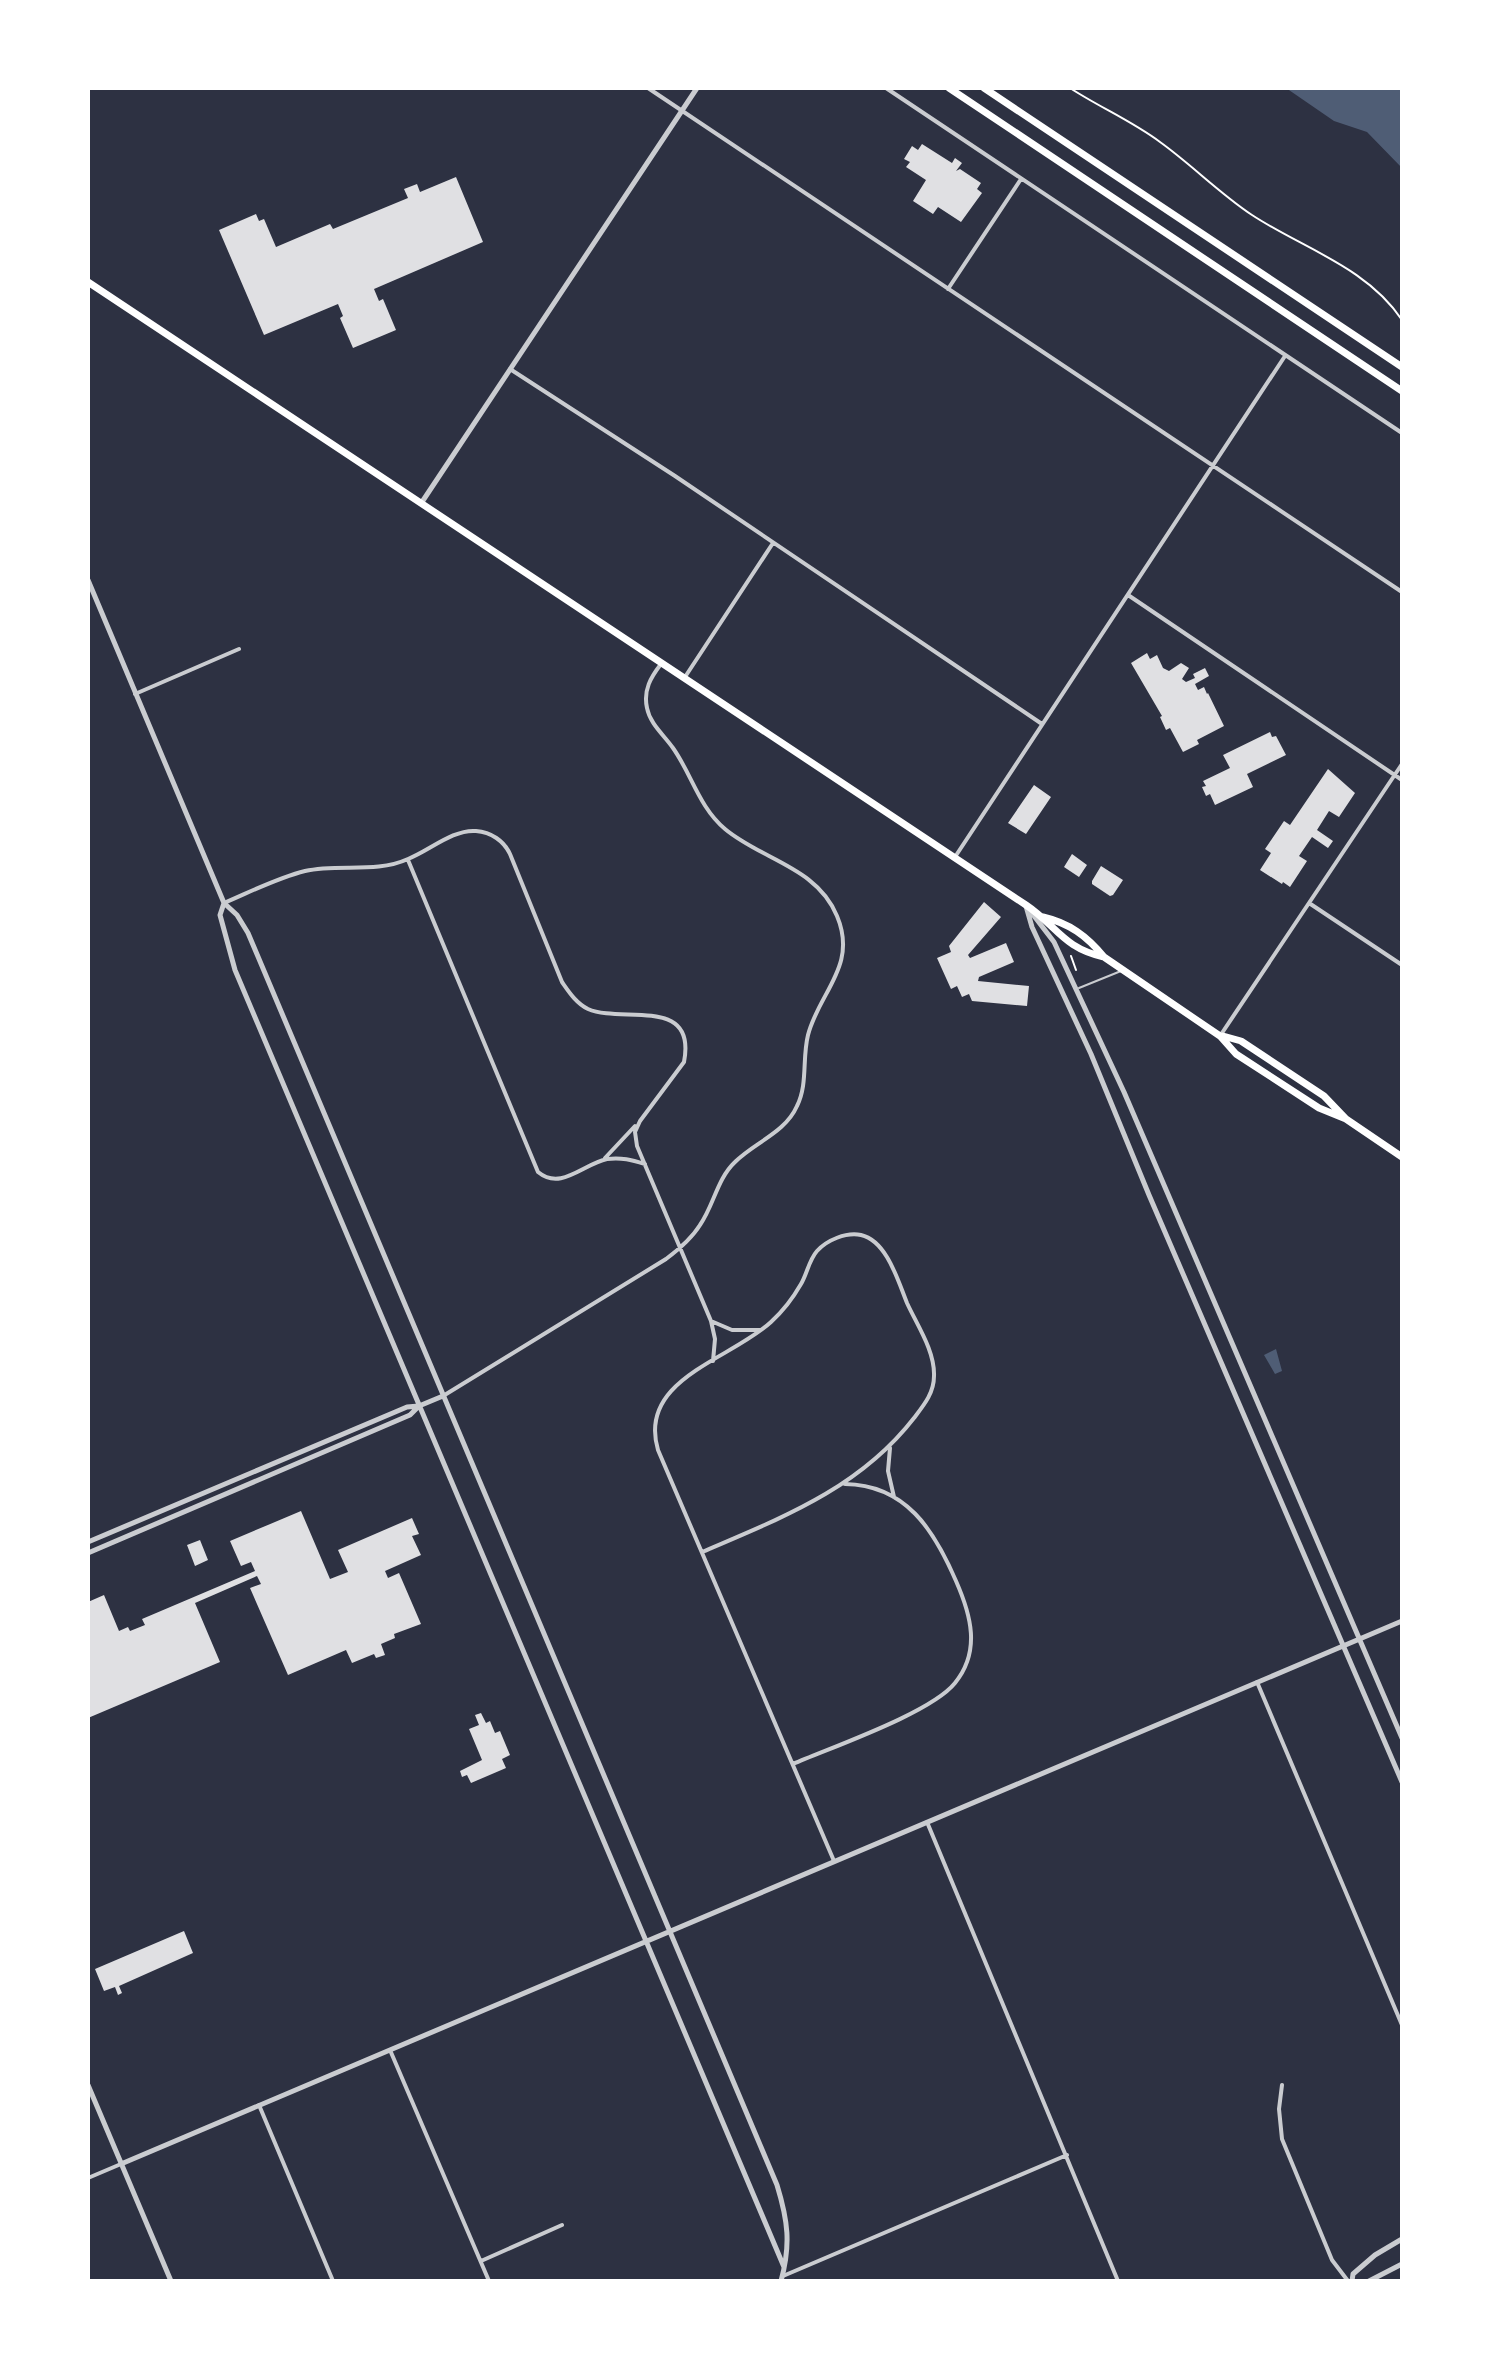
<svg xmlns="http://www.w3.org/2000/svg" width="1490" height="2369" viewBox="0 0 1490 2369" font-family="Ubuntu,sans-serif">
<rect width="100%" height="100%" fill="#2d3142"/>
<path fill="#4f5d75" d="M1286,88H1402V168L1367,132L1334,121Z
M1276,1349L1282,1371L1275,1374L1264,1355Z"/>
<path fill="#e0e0e3" d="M922,144L952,163L955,158L962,163L956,171L960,169L981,183L977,189L982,193L961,222L938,207L933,214L913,201L926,180L906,167L910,162L904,159L912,146L918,150Z
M456,177L483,242L374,289L379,301L383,299L396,330L353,348L340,318L343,316L338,304L264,335L219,230L256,214L259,221L264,219L276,247L330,224L333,229L408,198L404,189L417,184L420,192Z
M1147,653L1150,659L1157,655L1163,668L1169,671L1181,663L1189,668L1182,679L1186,682L1195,678L1193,674L1205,668L1209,676L1195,684L1198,690L1204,687L1207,694L1208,693L1224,726L1197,740L1199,744L1183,752L1170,728L1166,730L1160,717L1162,716L1131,663Z
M1270,732L1272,737L1276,736L1286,755L1247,774L1253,787L1215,805L1210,794L1206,796L1202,787L1206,786L1203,781L1230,768L1223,755Z
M1328,769L1355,793L1339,817L1329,811L1317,830L1333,841L1328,848L1312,837L1299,856L1307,861L1290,887L1283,882L1282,884L1260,870L1271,853L1265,849L1284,821L1290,825Z
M1034,785L1051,797L1026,834L1008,823Z
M1072,854L1087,865L1079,877L1064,867Z
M1101,866L1123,880L1113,895L1110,896L1092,884V881Z
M984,902L1001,917L968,955L970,958L1006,943L1014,962L979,977L978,981L1029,986L1027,1006L972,1001L969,994L962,997L957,986L951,989L937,958L951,952L949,946Z
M301,1511L330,1579L348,1572L338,1550L412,1518L419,1534L412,1536L421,1555L385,1571L388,1578L399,1573L421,1624L394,1634L395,1638L381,1644L385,1655L376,1658L374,1654L352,1663L346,1650L288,1675L250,1588L261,1584L257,1576L195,1603L220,1662L88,1718V1648L90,1647L88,1645V1602L104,1595L119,1631L128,1627L130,1631L145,1625L142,1619L255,1571L251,1562L241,1566L230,1541Z
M200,1540L208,1560L195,1566L187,1545Z
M481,1713L486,1723L490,1721L495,1733L500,1731L510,1755L502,1759L506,1768L471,1783L467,1775L462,1777L460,1771L482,1760L469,1729L479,1725L475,1715Z
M184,1931L193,1953L119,1986L122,1993L118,1995L115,1987L104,1991L95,1969Z"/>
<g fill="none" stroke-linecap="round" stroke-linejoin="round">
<path stroke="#fff" stroke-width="2" d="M1070,88C1099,107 1132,121 1160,142C1192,165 1219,193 1252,215C1302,248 1367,267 1402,320
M1071,956L1076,970"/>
<path stroke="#caccd0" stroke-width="2" d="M1079,988L1121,971"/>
<path stroke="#caccd0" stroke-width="4" d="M648,88L1402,592
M886,88L1402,433
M948,289L1021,179
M510,369L675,476L1042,724
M1128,595L1402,780
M685,677L773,543
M135,694L239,649
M955,857L1285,356
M408,860L538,1172C561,1191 583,1164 607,1159C621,1157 632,1160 645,1164
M224,903C250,892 277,878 305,871C339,863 375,874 408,859C429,851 453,829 476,831C491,832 504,841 510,854L562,982C569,992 576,1003 588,1009C621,1024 697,995 684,1062L640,1121L635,1132L637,1146L711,1321L715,1339L713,1361
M1309,903L1402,965
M1220,1036L1402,764
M605,1158L635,1126
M711,1321L732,1330H760
M443,1396L666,1259C678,1250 692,1238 700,1225C714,1205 717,1179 735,1162C755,1142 785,1133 797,1106C808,1084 802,1059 808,1035C819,992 858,966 837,916C817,867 762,860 725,829C699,807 692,775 673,748C664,735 650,724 647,708C643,690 651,677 661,664
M890,1448L888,1471L894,1497
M702,1552C781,1518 859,1489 914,1418C924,1405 934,1393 934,1376C935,1351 917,1325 907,1303C898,1281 887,1241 861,1235C846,1232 827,1240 817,1251C809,1260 807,1274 801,1284C793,1298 783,1311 771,1322C730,1360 637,1379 658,1450L834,1861
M1257,1682L1402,2025
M793,1764C832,1747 931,1713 955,1683C981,1651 971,1615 956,1581C934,1530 906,1485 845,1484
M927,1822L1118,2281
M390,2050L489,2281
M1282,2085L1279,2109L1282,2139L1332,2260L1348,2281
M259,2105L333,2281
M88,2178L121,2164
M481,2261L562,2225
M783,2276L1067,2155"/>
<path stroke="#caccd0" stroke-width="5" d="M422,502L697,88
M88,580L224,903L237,915L248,933L777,2185C788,2221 791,2244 781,2281
M224,903L220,915L235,970L784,2267
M1026,906L1032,927L1091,1054L1149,1195L1402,1782
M1031,912L1054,942L1124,1092L1402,1738
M88,1542L407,1407L419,1406L443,1396
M88,1553L410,1415L419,1406
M88,2085L171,2281
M121,2164L1402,1621
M1352,2281L1353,2274L1375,2255L1402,2239
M1369,2281L1402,2264"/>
<path stroke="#fff" stroke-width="7" d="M88,282L1026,905C1057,926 1063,948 1104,957
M1043,917C1069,923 1087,936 1104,957L1220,1036L1236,1054L1319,1108L1346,1119
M1223,1036L1241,1041L1324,1096L1346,1119L1402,1157"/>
<path stroke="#fff" stroke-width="7" d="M949,88L1402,391
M984,88L1402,367"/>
</g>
<rect width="1490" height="2369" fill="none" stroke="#ffffff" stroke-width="180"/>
</svg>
